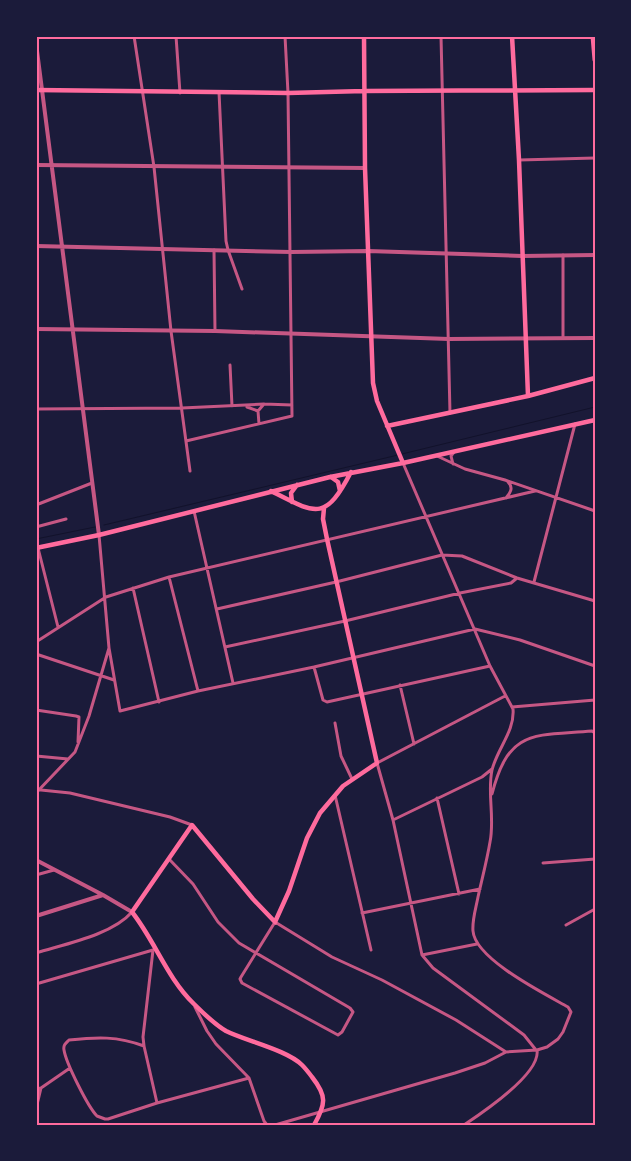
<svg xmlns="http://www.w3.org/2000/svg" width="631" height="1161" viewBox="0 0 631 1161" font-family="'Golos Text',sans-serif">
<rect width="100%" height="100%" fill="#1b1b3a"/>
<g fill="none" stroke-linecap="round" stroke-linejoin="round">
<path stroke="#12122b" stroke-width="1" d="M402,454L595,407
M104,525L398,455
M36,539L95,527"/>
<path stroke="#c65784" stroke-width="3" d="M134,36L154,167L171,331L190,471
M176,36L180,93
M441,36L450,413
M219,92L226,241L228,250L242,289
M519,160L595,158
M214,250L215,331
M563,255V338
M230,365L232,406
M247,407L258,411
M36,409L182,408L264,404
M258,411L264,404L292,405
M258,411L259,424
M186,441L292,416L288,93L285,36
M437,456L465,469L505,480L595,511
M453,464L451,456L454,452
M506,498C510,493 514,488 508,482
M36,505L92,483
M194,511L233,683
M36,527L66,519
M99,535L109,648L120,711L198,691L314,667L475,629L520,640L595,666
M38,548L58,627
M169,577L198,691
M534,582L575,424
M133,588L159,702
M217,609L336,582L442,555L462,556L517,578L595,601
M36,642L106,597L169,577L535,491
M225,647L345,621L460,593L511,583L517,578
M36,654L114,680
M314,667L323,700L327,702L490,666
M400,685L414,744
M505,696L377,763L393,820L422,955L433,968L524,1035L536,1050
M512,707L595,700
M36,710L76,716L79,717L78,742
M335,723L341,756L352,779
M36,756L68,759
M41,790L70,793L170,817L192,825
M36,793L75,752L89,716L109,648
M492,794C509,728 534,736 592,731L595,733
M335,795L371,950
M437,798L459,894
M393,820L482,777L492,769
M169,859L193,884L218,922L239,943L350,1008L353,1012L342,1032L338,1035L242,983L240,979L241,977L275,922L332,957L382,980L456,1020L506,1052
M543,863L595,859
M36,875L54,870
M362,913L480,889
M566,925L595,909
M153,950L143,1037L144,1046L157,1103
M36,953C65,944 112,935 132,912
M422,955L477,944
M36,984L153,950
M195,1007L207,1031L216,1044L249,1078L264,1121L267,1125
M144,1046C117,1036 97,1037 69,1040C66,1043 63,1045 64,1050C66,1063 88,1107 97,1116L105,1119H108L157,1103L249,1078
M36,1089L41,1088L70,1068
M36,1109L41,1088
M275,1125L455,1073L485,1063L506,1052L537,1050L547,1047L558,1039L563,1032L571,1012L568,1007C545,994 475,959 473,931C472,920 476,908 478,897C482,879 487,860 490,842C495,818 487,793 492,770C497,749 515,731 513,709L490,666L403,463
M464,1125C482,1113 541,1074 537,1050"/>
<path stroke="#c65784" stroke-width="4" d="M36,43L99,535
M36,165L365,168
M36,246L291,252L368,251L522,256L595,255
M36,329L215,331L449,339L595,338
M36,860L103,895L132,912
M36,916L103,895"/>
<path stroke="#ff6b9d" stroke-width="4.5" d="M364,36L365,168L373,383L377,401L403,463
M512,36L519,160L528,396
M36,90L288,93L364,91L595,90
M387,426L528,396L595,378
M331,477L338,482L340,491
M271,491C316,514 325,522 351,472
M292,502L291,493L297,485
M36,548L99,535L330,477L403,463L595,420
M314,1125C326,1104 327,1096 312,1077C309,1073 306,1069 302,1065C287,1050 246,1041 226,1031C214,1024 203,1013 194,1004C167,978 155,941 132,912L192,825L253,899L275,922L289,891L307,838L320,813L343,786L377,763L327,539L323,519L324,508"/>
<path stroke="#ff6b9d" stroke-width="5" d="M593,36L595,60"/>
</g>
<rect width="631" height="1161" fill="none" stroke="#1b1b3a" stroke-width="75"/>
<rect x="38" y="38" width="556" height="1086" fill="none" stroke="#ff6b9d" stroke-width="2"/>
</svg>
